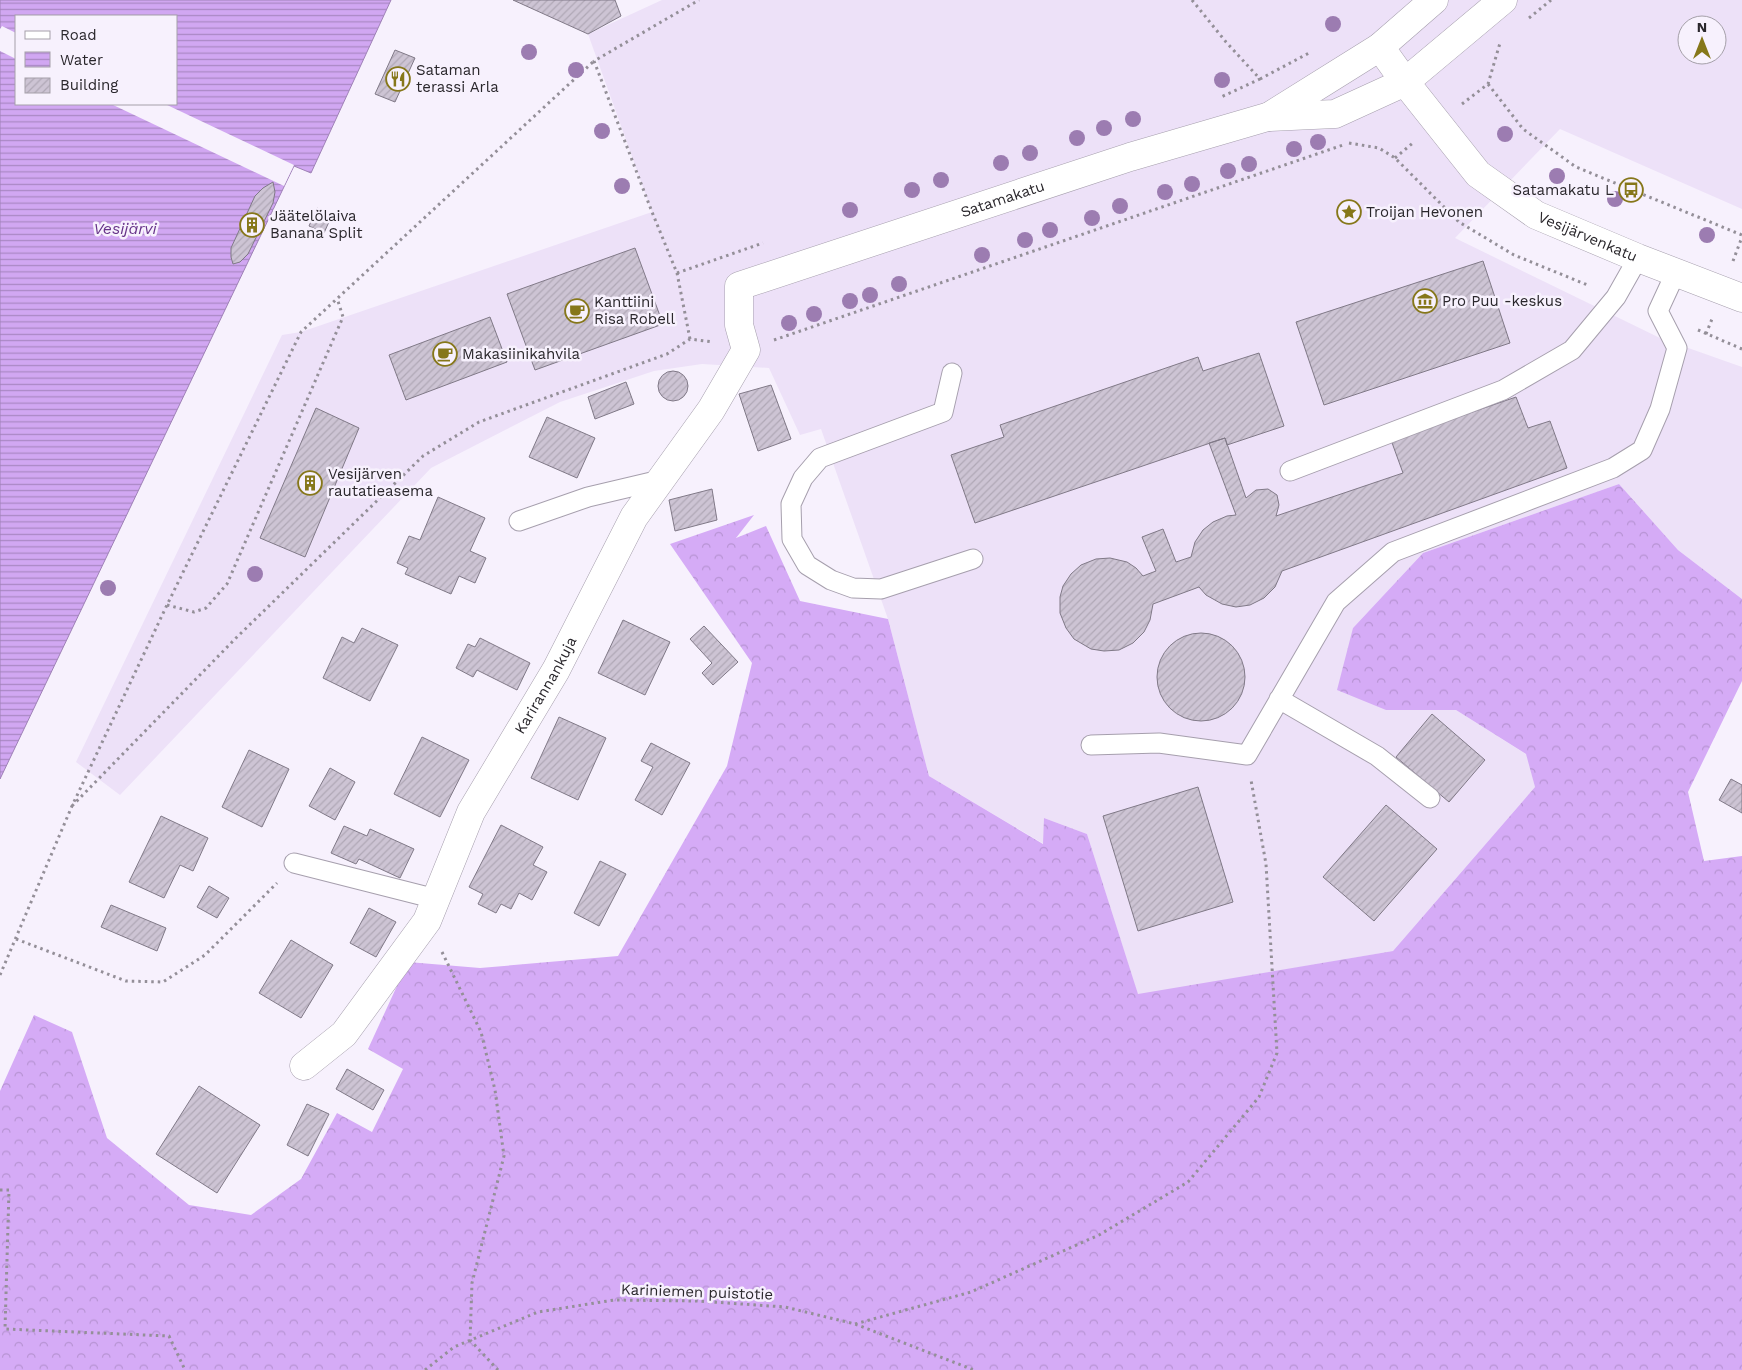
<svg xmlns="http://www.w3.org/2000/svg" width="1742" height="1370" viewBox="0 0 1742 1370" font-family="'Work Sans',sans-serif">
<defs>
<pattern id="forest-crowns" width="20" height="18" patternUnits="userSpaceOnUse" patternTransform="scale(1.25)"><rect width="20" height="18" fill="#d5abf6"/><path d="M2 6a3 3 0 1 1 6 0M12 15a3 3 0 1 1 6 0" fill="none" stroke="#b793d3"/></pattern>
<pattern id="water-rules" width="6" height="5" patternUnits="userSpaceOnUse" patternTransform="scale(1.25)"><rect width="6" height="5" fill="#d1a7f2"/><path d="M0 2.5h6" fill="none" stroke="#aa88c4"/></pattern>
<pattern id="building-hatch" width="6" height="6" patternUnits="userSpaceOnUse" patternTransform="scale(1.25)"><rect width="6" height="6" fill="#cdc4d4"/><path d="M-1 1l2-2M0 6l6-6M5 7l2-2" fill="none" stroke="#b0a8b6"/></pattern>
</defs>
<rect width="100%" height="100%" fill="#f7f1fd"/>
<path fill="#ede1f8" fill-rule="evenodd" d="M662,0H1742V209L1560,129L1455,238L1660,338L1742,367V599L1678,550L1619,484L1423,553L1353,628L1386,710H1456L1527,755L1535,787L1393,951L1138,995L1087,834L1044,818V844L929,776L888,619L821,429L800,435L769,368L702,364L654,371L560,402L431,468L120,795L76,762L282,335L301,332L652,212L588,34ZM1687,25H1717V55H1687Z"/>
<path fill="url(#forest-crowns)" d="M1619,484L1678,550L1742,599V681L1688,792L1704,861L1742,856V1370H0V1091L34,1015L72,1032L107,1138L189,1205L251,1215L301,1179L337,1113L372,1132L403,1069L368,1049L408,962L480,968L618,956L727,766L752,663L670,544L754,515L736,538L766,526L800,601L888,619L929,776L1043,844L1044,818L1087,834L1138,994L1393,951L1535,787L1526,754L1456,710H1386L1337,690L1353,628L1423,553Z"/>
<path fill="url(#water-rules)" stroke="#9f81b7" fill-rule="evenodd" d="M0,0H391L311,173L294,166L0,779ZM16,16H176V104H16Z"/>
<path fill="#f7f1fd" d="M2,26L16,33V59L0,51V29Z
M111,104H165L294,165L284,186Z"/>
<path fill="url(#building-hatch)" stroke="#807987" d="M513,0H615L621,16L588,34Z
M395,50L415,58L395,102L375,94Z
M273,182L275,192L273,203L248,254L240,262L233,264L231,257V248L255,196L263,188Z
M317,208L332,215L324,233L309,226Z
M635,248L663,324L535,370L507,294Z
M1483,261L1510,343L1324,405L1296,322Z
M490,317L507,362L406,400L389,355Z
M1259,353L1284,426L1227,445L1225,438L975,523L951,455L1004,437L1000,425L1198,357L1203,371Z
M658 386a15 15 0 1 1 30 0a15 15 0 1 1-30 0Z
M626,382L634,404L595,419L588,397Z
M771,385L791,439L758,451L739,394Z
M1516,397L1528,428L1550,421L1567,468L1282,571L1275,587L1264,598L1250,605L1236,607L1222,604L1206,595L1199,587L1153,604L1150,620L1144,632L1133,643L1119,650L1104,651L1091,649L1074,639L1066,628L1060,613V597L1063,586L1071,574L1081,565L1096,559L1110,558L1127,562L1136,568L1143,576L1156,571L1142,537L1163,529L1176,562L1191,557L1195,542L1203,530L1213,522L1227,516L1236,515L1209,443L1225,438L1246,498L1256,490L1268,489L1277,495L1279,505L1276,516L1403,473L1391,440Z
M316,408L359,428L305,557L260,538Z
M547,417L595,438L577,478L529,457Z
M712,489L717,520L675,531L669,500Z
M438,497L485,518L470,551L486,558L475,583L459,576L451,594L405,574L408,568L397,563L409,536L420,540Z
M623,620L670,642L645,695L598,673Z
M704,626L738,662L713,685L702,673L712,663L690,639Z
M362,628L398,645L370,701L323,678L342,637L354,643Z
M1157 677a44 44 0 1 1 88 0a44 44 0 1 1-88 0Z
M480,638L530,663L517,690L477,670L473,677L456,668L468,644L475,647Z
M1432,714L1485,760L1449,802L1396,757Z
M559,717L606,738L578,800L531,778Z
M422,737L469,760L440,817L394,794Z
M651,743L690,763L662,815L635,800L653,767L641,761Z
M249,750L289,769L262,827L222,807Z
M330,768L355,782L335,820L309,806Z
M1731,779L1742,785V813L1719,800Z
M1198,787L1233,902L1138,931L1103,816Z
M1386,805L1437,849L1374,921L1323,877Z
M161,816L208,838L193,871L180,865L164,898L129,882Z
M501,825L543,847L533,865L547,872L532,900L519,893L511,909L501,904L496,913L478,904L483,894L469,887Z
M344,826L367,836L370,829L414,849L400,878L359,859L356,864L331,853Z
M600,861L626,874L599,926L574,913Z
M209,886L229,898L217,918L197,907Z
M111,905L166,928L157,951L101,927Z
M369,908L396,922L376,957L350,943Z
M291,940L333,965L301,1018L259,993Z
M347,1069L384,1090L373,1110L336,1089Z
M199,1086L260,1125L217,1193L156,1154Z
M307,1104L329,1114L308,1156L287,1145Z"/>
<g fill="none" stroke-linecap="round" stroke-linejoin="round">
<g stroke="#a69fad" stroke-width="21">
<path id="service" d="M952,373L943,412L820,458L803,478L791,504L792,539L807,565L831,580L853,588L881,589L973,559
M1290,471L1503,390L1572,350L1616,297L1638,258
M519,521L588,497L660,480
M1279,699L1377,756L1430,798
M1091,745L1159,743L1247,755L1336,602L1393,552L1613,468L1642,450L1660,409L1677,348L1658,311L1676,272
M294,863L436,899"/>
</g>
<g stroke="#a69fad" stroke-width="29">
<g id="minor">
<path d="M1268,117L1380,47"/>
<path id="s1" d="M304,1066L344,1034L427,921L471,812L556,670L634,517L711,410L746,350L739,325V286L1130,157L1267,117L1335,114L1405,82"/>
</g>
</g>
<g stroke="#a69fad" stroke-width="29">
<g id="tertiary">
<path id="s2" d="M1434,0L1380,47L1405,82L1478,174L1536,215L1638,258L1742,298"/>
<path d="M1405,82L1503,0"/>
</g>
</g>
<path stroke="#948f98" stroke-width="3" stroke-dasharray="2.5 4" stroke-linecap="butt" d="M1192,0L1226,42L1260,79L1221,97
M1529,18L1551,0
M1260,79L1309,53
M1488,84L1523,129L1576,167L1742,235
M1462,104L1488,84L1500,43
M1349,143L1379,148L1395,158L1459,222L1514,255L1590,286
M1395,158L1414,142
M1733,261L1742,237
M677,273L763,243
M1698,330L1742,349
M1706,334L1712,319
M690,339L677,273L652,212L594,61L699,0
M774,340L1343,145
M167,605L194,612L206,608L227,584L343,317L337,298
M72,806L236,638L423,456L479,422L667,354L690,339L713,342
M16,939L126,981L163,982L205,955L277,883
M442,952L481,1032L495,1090L504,1156L472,1283L470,1340L498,1370
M0,975L72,806L167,605L301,332L594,61
M0,1190H9L5,1329L169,1336L185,1370
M855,1324L971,1292L1099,1235L1188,1182L1259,1097L1277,1053L1266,864L1251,780
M425,1370L454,1347L538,1312L614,1300L698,1301L785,1307L855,1324L974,1370"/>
<use href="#service" stroke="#fff" stroke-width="19"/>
<use href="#minor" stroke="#fff" stroke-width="28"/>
<use href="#tertiary" stroke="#fff" stroke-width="28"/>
</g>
<g fill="#9c7cb1">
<circle cx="1333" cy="24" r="8"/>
<circle cx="529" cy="52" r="8"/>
<circle cx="576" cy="70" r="8"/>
<circle cx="1222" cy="80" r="8"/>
<circle cx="1133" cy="119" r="8"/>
<circle cx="1104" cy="128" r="8"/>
<circle cx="602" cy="131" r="8"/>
<circle cx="1505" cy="134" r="8"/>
<circle cx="1077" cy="138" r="8"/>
<circle cx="1318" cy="142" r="8"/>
<circle cx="1294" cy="149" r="8"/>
<circle cx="1030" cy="153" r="8"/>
<circle cx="1001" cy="163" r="8"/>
<circle cx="1249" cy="164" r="8"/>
<circle cx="1228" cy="171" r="8"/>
<circle cx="1557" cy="176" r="8"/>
<circle cx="941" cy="180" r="8"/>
<circle cx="1192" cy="184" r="8"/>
<circle cx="622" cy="186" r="8"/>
<circle cx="912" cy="190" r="8"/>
<circle cx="1165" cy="192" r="8"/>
<circle cx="1615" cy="199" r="8"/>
<circle cx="1120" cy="206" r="8"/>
<circle cx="850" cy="210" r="8"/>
<circle cx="1092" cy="218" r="8"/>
<circle cx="1050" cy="230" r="8"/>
<circle cx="1707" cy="235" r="8"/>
<circle cx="1025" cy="240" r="8"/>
<circle cx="982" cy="255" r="8"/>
<circle cx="899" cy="284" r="8"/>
<circle cx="870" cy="295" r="8"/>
<circle cx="850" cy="301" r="8"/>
<circle cx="814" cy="314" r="8"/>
<circle cx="789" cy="323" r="8"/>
<circle cx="255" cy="574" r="8"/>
<circle cx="108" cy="588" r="8"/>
</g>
<defs>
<g id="restaurant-ring" transform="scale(1.25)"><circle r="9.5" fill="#f7f1fd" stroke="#86771a" stroke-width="1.5"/><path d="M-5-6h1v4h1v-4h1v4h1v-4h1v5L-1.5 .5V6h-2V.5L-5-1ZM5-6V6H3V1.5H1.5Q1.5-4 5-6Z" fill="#86771a"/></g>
<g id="bus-ring" transform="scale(1.25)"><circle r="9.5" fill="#f7f1fd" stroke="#86771a" stroke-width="1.5"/><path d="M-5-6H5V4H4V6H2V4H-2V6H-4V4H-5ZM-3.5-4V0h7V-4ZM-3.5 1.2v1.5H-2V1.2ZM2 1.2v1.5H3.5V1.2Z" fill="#86771a"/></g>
<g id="sight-ring" transform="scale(1.25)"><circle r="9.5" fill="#f7f1fd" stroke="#86771a" stroke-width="1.5"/><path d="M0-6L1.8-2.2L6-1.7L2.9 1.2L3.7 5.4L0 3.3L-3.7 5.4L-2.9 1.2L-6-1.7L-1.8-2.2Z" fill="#86771a"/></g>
<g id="building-ring" transform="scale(1.25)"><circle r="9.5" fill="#f7f1fd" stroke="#86771a" stroke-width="1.5"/><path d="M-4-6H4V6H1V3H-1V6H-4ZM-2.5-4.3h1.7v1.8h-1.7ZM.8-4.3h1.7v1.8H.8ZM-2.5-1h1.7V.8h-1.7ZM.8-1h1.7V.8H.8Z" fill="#86771a"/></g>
<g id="museum-ring" transform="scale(1.25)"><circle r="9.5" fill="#f7f1fd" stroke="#86771a" stroke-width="1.5"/><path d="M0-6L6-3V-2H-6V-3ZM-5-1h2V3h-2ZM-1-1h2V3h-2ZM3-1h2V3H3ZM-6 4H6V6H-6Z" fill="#86771a"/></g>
<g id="cafe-ring" transform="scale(1.25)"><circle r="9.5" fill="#f7f1fd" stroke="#86771a" stroke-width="1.5"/><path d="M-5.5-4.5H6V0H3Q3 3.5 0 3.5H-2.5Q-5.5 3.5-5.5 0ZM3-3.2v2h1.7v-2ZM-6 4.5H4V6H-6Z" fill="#86771a"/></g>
</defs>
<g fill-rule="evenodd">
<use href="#restaurant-ring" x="398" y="79"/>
<use href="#bus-ring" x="1631" y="190"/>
<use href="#sight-ring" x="1349" y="212"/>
<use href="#building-ring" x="252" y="225"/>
<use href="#museum-ring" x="1425" y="301"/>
<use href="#cafe-ring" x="577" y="311"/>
<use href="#cafe-ring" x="445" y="354"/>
<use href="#building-ring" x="310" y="483"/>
</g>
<g text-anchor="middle" stroke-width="5" stroke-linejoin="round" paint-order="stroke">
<g font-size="15" fill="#2a272c" stroke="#f7f1fd" text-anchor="start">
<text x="416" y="75">Sataman<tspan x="416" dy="17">terassi Arla</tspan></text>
<text x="1614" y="195" text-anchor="end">Satamakatu L</text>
<text x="1366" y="217">Troijan Hevonen</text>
<text x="270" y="221">Jäätelölaiva<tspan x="270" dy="17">Banana Split</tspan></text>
<text x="1442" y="306">Pro Puu -keskus</text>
<text x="594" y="307">Kanttiini<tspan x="594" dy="17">Risa Robell</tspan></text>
<text x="462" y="359">Makasiinikahvila</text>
<text x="328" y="479">Vesijärven<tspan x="328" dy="17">rautatieasema</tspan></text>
</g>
<g font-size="15" fill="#2a272c" stroke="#f7f1fd">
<text dy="5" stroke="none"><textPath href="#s1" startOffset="1190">Satamakatu</textPath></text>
<text dy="5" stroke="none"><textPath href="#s2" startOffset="359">Vesijärvenkatu</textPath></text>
<text dy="5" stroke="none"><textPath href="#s1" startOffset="456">Karirannankuja</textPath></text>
<text transform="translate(697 1292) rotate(2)" y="5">Kariniemen puistotie</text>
</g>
<g font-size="16" font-style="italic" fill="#673389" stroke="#f7f1fd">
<text x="125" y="234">Vesijärvi</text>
</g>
</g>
<rect x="15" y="15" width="162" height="90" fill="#f7f1fd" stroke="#a5a0a9"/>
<rect x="25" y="31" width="25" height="8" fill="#ffffff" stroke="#a5a0a9"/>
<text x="60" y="40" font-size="15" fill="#2a272c">Road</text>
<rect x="25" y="52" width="25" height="15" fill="url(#water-rules)" stroke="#a5a0a9"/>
<text x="60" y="65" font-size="15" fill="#2a272c">Water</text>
<rect x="25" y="78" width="25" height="15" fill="url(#building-hatch)" stroke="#a5a0a9"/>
<text x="60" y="90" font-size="15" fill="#2a272c">Building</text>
<g transform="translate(1702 40)"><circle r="24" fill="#f7f1fd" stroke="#a5a0a9"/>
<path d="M0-4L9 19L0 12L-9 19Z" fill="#86771a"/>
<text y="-8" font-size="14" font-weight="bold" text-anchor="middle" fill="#2a272c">N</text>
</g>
</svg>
